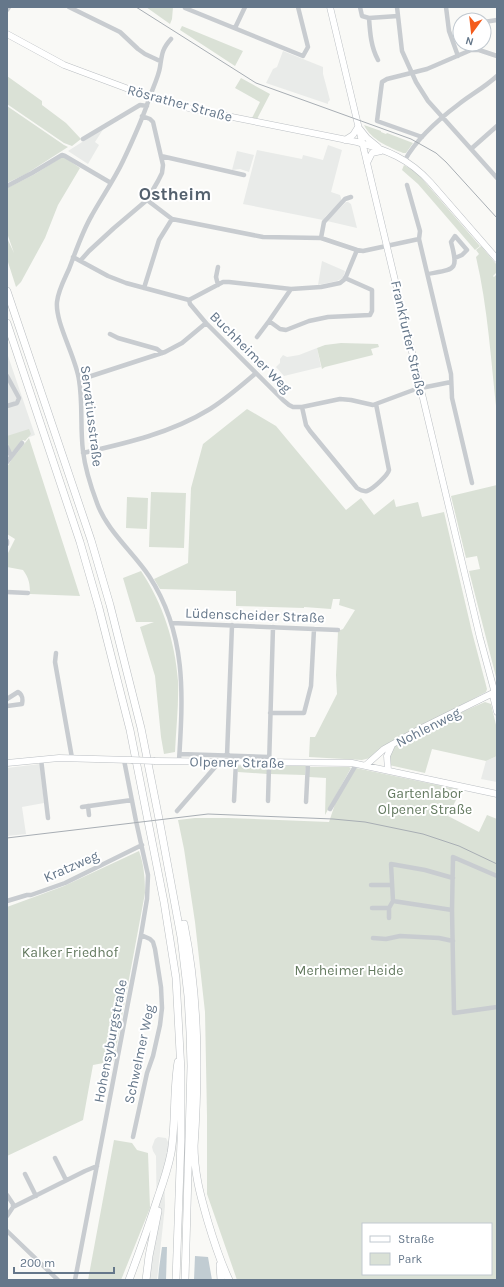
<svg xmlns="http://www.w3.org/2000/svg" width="504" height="1287" viewBox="0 0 504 1287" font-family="Karla,sans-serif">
<rect width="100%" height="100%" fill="#f9f9f6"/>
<path fill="#e9ebe9" d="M283,51L323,67V74L330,100L328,102V104L266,83L273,69L277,67Z
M104,128L95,142L99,145L88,164L68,151Z
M328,145L342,150L331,192L340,195L341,198V201L326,216L323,220L243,204L257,150L302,159L303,155L323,160Z
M237,151L254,155L249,172L240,169L232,170Z
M346,202H348L351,204L357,228L327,221Z
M322,261L345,271L343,278L337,281L318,285Z
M317,348L321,367L284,376L276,367L280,363V359L283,355L287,357L299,355Z
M7,353L35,435L18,441L7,449Z
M497,756V782L481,779L486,761Z
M40,764L44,803L22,807L26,834L7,836V768Z
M158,1137L166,1138L169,1144L168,1157L164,1166L165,1206L157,1280H149L150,1270L157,1233L156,1156L153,1151L152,1147L155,1139Z"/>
<path fill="#dae1d6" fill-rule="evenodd" d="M146,7H173L172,19L170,24Z
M182,26L243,51L235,66L180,30Z
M7,76L42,101V105L66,123L81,139L72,146L64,143L7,104Z
M241,78L270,94L257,119L252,118L260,102L235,88Z
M7,106L64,145L68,147L26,174L7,183Z
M364,125L381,131V132L386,134L387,133L413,143L406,153H403C389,147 371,140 364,125Z
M62,157H64L80,168L58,205L45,238L21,282L16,287L7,259V238L14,253L7,233V188L35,174Z
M404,165L416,172L424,181L480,246L475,250L418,184L402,170Z
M481,246L497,265V272L493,276L494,277L497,274V415C491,362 488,308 476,257L479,254L476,250Z
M341,343L378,344L379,347L371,349L373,355L325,367L322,369L317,348L325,345Z
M247,409L276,426L346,510L361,498L374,515L394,499L396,507L418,502L422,517L444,512L472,632L487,689L486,692L424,725L370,758L362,760L309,757L310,737H315L337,694L336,675L338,631L343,629L355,610L339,605L340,599H333L331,609L304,607V608L236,606V591L160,589L154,579L188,563L191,488L203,444Z
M29,429L31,434L25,441L23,440L11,453L7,441V436Z
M29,438L80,596L30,594C30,584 29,578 23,570L7,567V555L15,539L7,534V467L12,459Z
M497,485V681L469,571L480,569L477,556L466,558L451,496Z
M151,492L186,493L184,548L149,547Z
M127,497L148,498L147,529L126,528Z
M141,571C163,604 175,641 178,681C179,703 176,729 175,752L164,754L161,737L155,676L140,627L154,622H136L123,578Z
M485,702L491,704L497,729V756L486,761L432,749L425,773L389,765L390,754L395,746L441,721Z
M238,766H268L267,774L238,772Z
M270,766H306L305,775L270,774Z
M309,767H349L351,768L325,815L326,778L309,777Z
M356,768L461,790L448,816L479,832L487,815L497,819V1280H237L207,1194V1116L205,1012L195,922L184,849L178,820L195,818H228L329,822L336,801ZM363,1224H491V1274H363Z
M139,851C144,865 145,878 145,893L114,1060V1061L93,1065L83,1120L7,1156V907L64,886Z
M114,1140L132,1143L137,1150L148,1153L150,1208L121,1280H88Z"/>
<path fill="#c1ccd2" d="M162,1247H167L166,1280H158L159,1269Z
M195,1256L208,1257L212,1280H194Z"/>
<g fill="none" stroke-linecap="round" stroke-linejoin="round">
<g stroke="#bbbfc3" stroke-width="7">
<path id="major" d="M330,7L480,638L497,701
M7,34L64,65L150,97L192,109L357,142C387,150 409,159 430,182L497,259
M359,128L367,138L378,147
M345,140L353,135L358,127
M367,163L372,153L381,151
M493,696L497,712
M155,761L352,763L497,794
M7,763L59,758L131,760
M366,765L384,749L418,730L497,691
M388,770L387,756L392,745"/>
</g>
<g stroke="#babec1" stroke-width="8">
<path id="highway" d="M7,291L91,540L110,605L141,728L160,824L181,937L188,996L190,1032L191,1066L185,1280
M7,323L80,542L99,608L130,730L164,902L176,978L181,1071V1140L176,1280
M184,924C199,998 199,1073 194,1147
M194,1143C194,1173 200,1194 208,1222C214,1242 220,1261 229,1280
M220,1265L221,1280
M129,1280C139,1253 149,1225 158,1197C163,1183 168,1168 171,1153C176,1123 173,1092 178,1062
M146,1280L149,1256L158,1211"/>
</g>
<path stroke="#c8ccd0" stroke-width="4.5" d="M69,7L120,32L138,49L145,54L160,61
M360,7L362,16L369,18L398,16
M397,7L402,51L416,82L428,101L497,178
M446,7L449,31L458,56
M185,8L303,56L308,47L298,7
M7,10L9,7
M369,18C370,33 371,47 378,60
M484,22L497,20
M235,28L245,7
M171,39C162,49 162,54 160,67C159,75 153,88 150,96C143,118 133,140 123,161C114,180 102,197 92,215C82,232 76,251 69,269C64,280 58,291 57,302C55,323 76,357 79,380C83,404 80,427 83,451C85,468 91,487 97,503C107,531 133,552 149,576C187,634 183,695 179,761
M422,137L377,121L382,82L387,79L427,69L471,50H479L497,56
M83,139L140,105L147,106
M471,149L497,126
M161,156L244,175
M405,160C417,138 439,119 459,104C472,94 485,87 497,76
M407,185L420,231L419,239L451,374L452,398L472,483
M7,186L32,173L62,155L65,156L111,183
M147,200L172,219L263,237L321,238L357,250L363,251L419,239
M321,238L324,222L345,199L351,197
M73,257L108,276L126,283L189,300L223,282H229L291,289L321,287L340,283L345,279L357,250
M81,260L89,251L114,228L147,200L158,181L162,173L163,165L153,122L150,119L142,116
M428,274C455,269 459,271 451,242L455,236L467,250L462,255L455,258
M218,285L216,277L218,267
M144,288L159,240L172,219
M189,300L190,304L206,323L283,400L289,405L293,407H302L340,399L351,400L373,405L416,389L451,382
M269,321L280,329L286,330L309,321L328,317L370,315L372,311V290L345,278
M110,334L118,338L157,349L162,353
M257,337L269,321L291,289
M7,376L19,398L17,403L7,406
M79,380L165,352L182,343L206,323
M302,407L306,425L310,431L357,488C360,490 363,492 367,491C373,489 388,475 389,470L376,404
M7,447L11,456
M83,453C127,443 171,433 210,409C226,399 241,386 256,373
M7,462L22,443
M7,541V544
M7,592L28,593
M172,623L338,630
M56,653L55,662L72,758
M7,699L18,692C23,695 23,699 22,704L7,706
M270,713H304L311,686L314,629
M180,754L269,757
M227,756L232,625
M41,759L48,818
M234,801L236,762
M268,801L273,627
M306,802L308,763
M88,806L89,815
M82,807L132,800
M330,809L357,763
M177,811L216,766V762
M497,876L453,857L452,910L454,1013L497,1007
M371,885H392
M7,901L27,895H31L65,883L142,845
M393,901L452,910
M372,908H389
M389,918V908L393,901L391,864L425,870L453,878
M373,938L386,939L400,936L439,938L453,941
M133,1137L147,1073L153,1056L160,1025L162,1008L161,987L155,949L153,942L150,939L141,935
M55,1158L66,1180
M25,1174L36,1196
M7,1195L13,1204V1207
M7,1216L13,1207L85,1171L97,1166
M7,1231L58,1280
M75,1280L141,935L147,899L148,875L136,821L124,760"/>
<use href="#major" stroke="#fff" stroke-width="6"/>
<use href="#highway" stroke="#fff" stroke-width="7"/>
<path stroke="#a8aeb4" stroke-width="1" d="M136,7L256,83L411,139L436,153L446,162L497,218
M7,838L208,814L333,819L365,822L423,834L459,846L497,864"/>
<g stroke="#bbbfc3" stroke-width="7" stroke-linecap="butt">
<path id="major-bridge" d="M131,760L155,761"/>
</g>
<use href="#major-bridge" stroke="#fff" stroke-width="6"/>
</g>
<g text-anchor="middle" stroke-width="4" stroke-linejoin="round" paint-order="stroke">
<g font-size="14" fill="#65778a" stroke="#fff">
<text transform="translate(180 103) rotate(15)" y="5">Rösrather Straße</text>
<text transform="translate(409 338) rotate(77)" y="5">Frankfurter Straße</text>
<text transform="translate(251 352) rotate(45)" y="5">Buchheimer Weg</text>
<text transform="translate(92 416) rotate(83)" y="5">Servatiusstraße</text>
<text transform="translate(255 615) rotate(2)" y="5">Lüdenscheider Straße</text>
<text transform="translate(428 727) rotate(-27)" y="5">Nohlenweg</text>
<text transform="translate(237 762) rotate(1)" y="5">Olpener Straße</text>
<text transform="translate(71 866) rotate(-24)" y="5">Kratzweg</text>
<text transform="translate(110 1041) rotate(-79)" y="5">Hohensyburgstraße</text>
<text transform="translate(139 1054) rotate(-78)" y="5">Schwelmer Weg</text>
</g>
<g font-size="14" fill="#647a60" stroke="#fff">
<text x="425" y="798">Gartenlabor<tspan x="425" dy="16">Olpener Straße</tspan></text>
<text x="70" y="957">Kalker Friedhof</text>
<text x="349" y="975">Merheimer Heide</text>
</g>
<g font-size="18" font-weight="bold" fill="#54616e" stroke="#fff">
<text x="175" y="200">Ostheim</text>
</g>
</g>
<rect width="504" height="1287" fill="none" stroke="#65778a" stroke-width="16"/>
<rect x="362" y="1223" width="130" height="52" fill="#ffffff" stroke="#c1c9d0"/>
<rect x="370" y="1236" width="20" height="6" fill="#ffffff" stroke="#c1c9d0"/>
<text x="398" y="1243" font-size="12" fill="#65778a">Straße</text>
<rect x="370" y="1253" width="20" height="12" fill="#dae1d6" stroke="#c1c9d0"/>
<text x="398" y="1263" font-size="12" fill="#65778a">Park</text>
<g transform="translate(472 32) rotate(195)"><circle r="19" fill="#ffffff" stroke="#c1c9d0"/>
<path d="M0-3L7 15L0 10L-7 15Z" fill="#f45b1b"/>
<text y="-6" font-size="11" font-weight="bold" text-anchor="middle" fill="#65778a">N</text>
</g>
<path d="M14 1267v6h100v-6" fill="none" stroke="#65778a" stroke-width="2"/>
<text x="20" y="1267" font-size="12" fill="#65778a" stroke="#ffffff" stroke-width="3" paint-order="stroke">200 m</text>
</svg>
